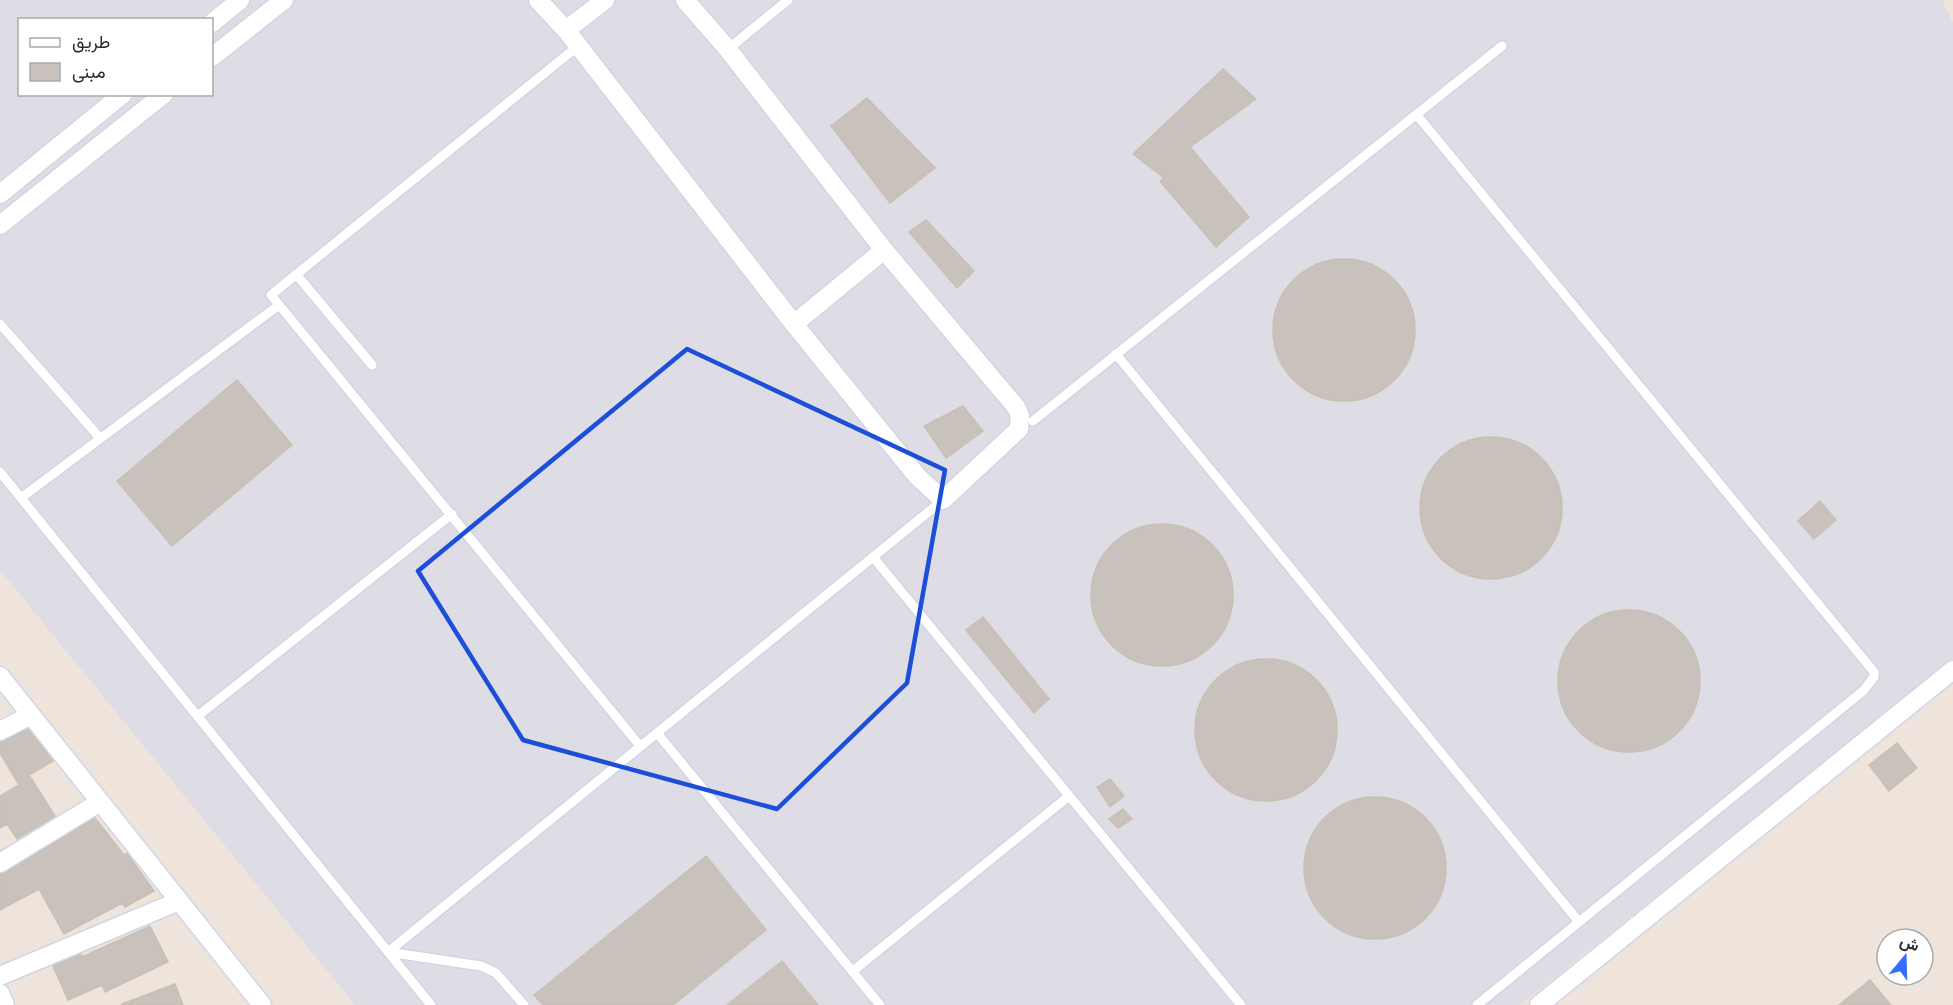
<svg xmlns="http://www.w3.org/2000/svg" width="1953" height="1005" viewBox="0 0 1953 1005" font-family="'Exo 2',Vazirmatn,sans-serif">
<rect width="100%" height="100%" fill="#eee4db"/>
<path fill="#dedce5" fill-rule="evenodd" d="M0,0H1942L1953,23V658L1520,1005H355L0,570ZM20,20H212V94H20Z"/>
<path fill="#c9c1bb" stroke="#c9c0b4" stroke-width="1.5" d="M1223,69L1256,99L1190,147L1249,217L1216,247L1160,181L1164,178L1133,154Z
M867,98L935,168L890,203L831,126Z
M926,220L974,271L957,288L909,232Z
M1273 330a71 71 0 1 1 142 0a71 71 0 1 1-142 0Z
M237,380L292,445L172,546L117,481Z
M963,406L983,431L946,458L924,426Z
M1420 508a71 71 0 1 1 142 0a71 71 0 1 1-142 0Z
M1820,501L1836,520L1814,539L1798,521Z
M1091 595a71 71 0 1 1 142 0a71 71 0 1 1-142 0Z
M1558 681a71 71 0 1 1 142 0a71 71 0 1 1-142 0Z
M983,617L1049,699L1034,713L966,630Z
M1195 730a71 71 0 1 1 142 0a71 71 0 1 1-142 0Z
M28,729L53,761L29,775L55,816L17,839L7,824L0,828V796L19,785L0,753V742Z
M1897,743L1917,768L1889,791L1869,765Z
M1110,779L1124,796L1110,807L1097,787Z
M1304 868a71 71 0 1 1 142 0a71 71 0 1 1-142 0Z
M1123,809L1132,819L1118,828L1109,819Z
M95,818L124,855L127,853L154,891L125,907L122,903L64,934L39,889L0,910V874Z
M706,856L766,930L673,1005H543L534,995Z
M150,926L168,962L105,992L102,985L68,1000L53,966L81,954L82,957Z
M782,961L818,1005H727Z
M1870,980L1891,1005H1839Z
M175,984L183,1005H122V1004Z"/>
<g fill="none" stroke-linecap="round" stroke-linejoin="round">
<g stroke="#d0d6e5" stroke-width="12">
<path id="lane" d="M578,46L271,295L640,746
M728,49L788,0
M1417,115L1874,672V677L1863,691L1477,1005
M296,274L372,365
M0,324L100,438
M1116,354L1579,922
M1033,421L1502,46
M0,472L431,1005
M21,498L279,305
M873,557L1241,1005
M199,715L452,514
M657,733L880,1005
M388,952L943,500
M388,952L481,966L496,973L524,1005
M853,971L1069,796"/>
</g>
<g stroke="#d0d6e5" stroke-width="21">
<path id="street" d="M538,0L566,30L794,324L917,476L943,500L1019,429L1020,416L1016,407L884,250L726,47L685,0
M212,23L240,0
M566,30L605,0
M212,57L284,0
M0,194L123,94
M0,225L164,94
M794,324L884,250
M0,676L262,1005
M0,731L31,715
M0,863L100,802
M0,976L179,901
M0,993L5,1005
M1539,1005L1953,670"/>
</g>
<use href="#lane" stroke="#fff" stroke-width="9"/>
<use href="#street" stroke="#fff" stroke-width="18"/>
</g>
<path fill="none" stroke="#1d4ed8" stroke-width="4.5" stroke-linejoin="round" d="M687,349L945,470L907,683L777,809L523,740L418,571Z"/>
<rect x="18" y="18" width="195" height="78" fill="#ffffff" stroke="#aaaaaa" stroke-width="1.5"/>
<rect x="30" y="38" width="30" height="9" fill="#ffffff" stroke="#aaaaaa" stroke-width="1.5"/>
<text x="72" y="48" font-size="18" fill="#2a2a2a">طريق</text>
<rect x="30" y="63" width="30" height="18" fill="#c9c1bb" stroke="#aaaaaa" stroke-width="1.5"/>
<text x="72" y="78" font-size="18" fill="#2a2a2a">مبنى</text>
<g transform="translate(1905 957) rotate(19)"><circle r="28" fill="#ffffff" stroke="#aaaaaa" stroke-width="1.5"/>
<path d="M0-4.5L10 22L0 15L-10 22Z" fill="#376dff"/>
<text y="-9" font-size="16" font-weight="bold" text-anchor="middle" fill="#2a2a2a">ش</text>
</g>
</svg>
